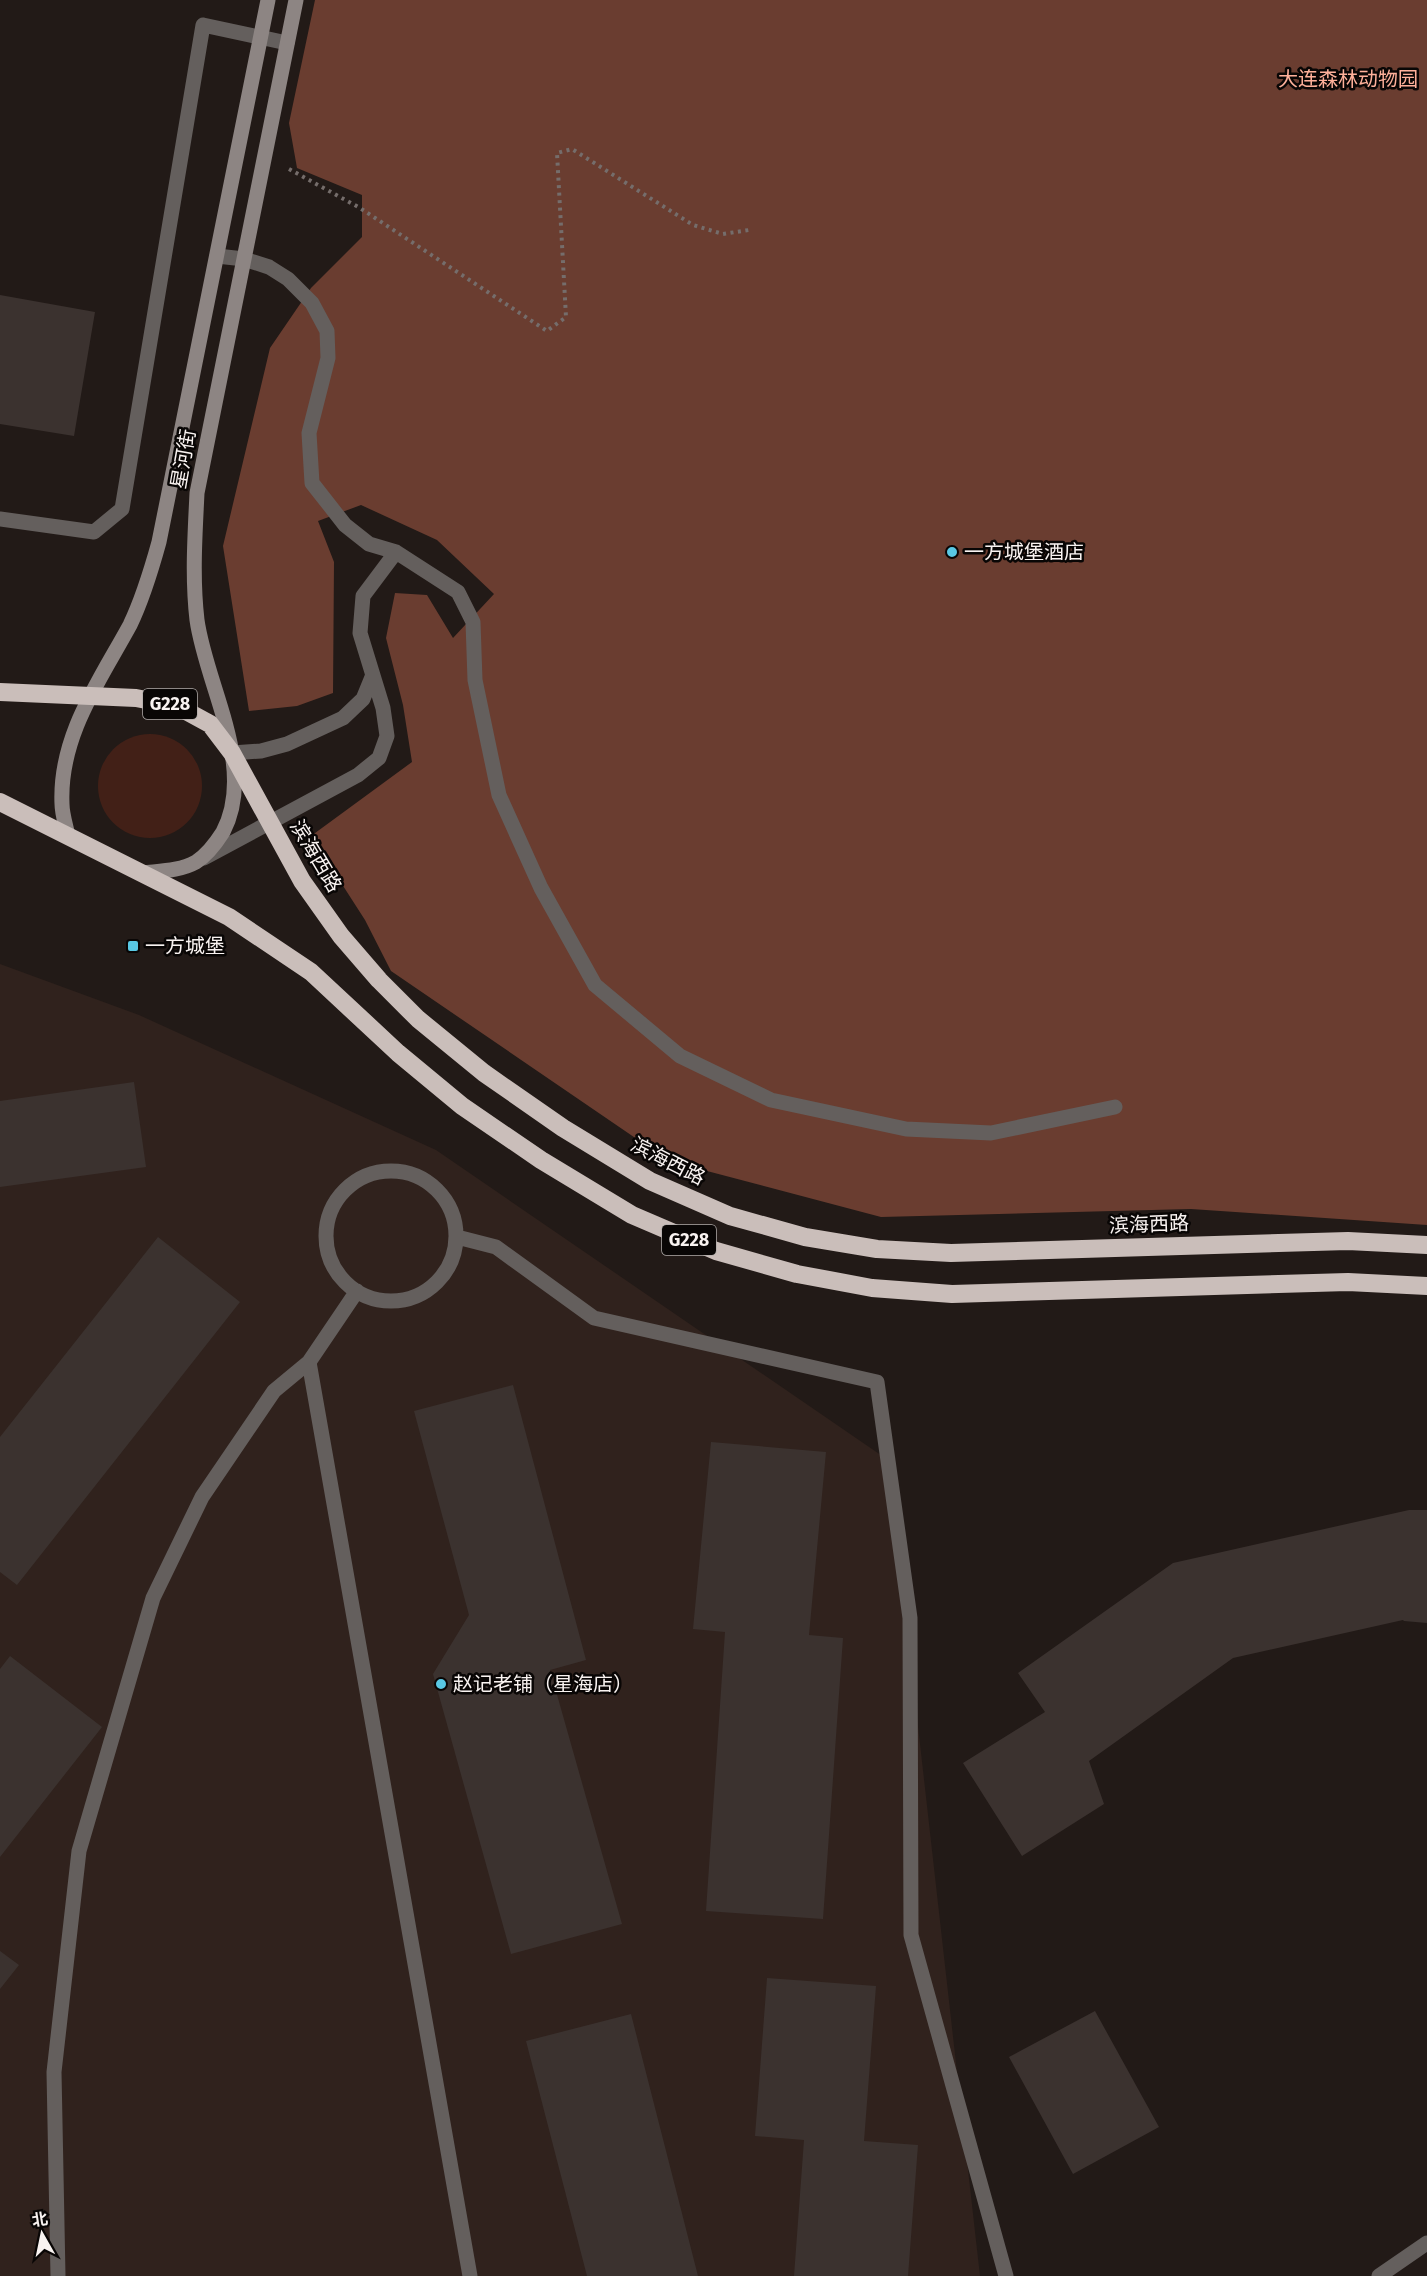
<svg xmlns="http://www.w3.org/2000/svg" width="1427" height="2276" viewBox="0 0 1427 2276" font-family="'Fira Sans','Noto Sans SC',sans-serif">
<rect width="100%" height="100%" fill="#221a17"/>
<path fill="#30221d" d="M0,964L139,1015L436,1150L888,1460L980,2276H0Z"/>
<path fill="#422017" d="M98 786a52 52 0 1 1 104 0a52 52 0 1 1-104 0Z"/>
<path fill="#6a3d30" d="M315,0H1427V1225L1191,1209L881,1217L669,1161L391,971L365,920L311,836L412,762L403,705L386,638L395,593L427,595L453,638L494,594L437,540L361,505L318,521L334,562L333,693L297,706L249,711L223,546L270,348L311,288L362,237V195L297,168L289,123Z"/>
<path fill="#3b322f" d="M0,295L95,312L74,436L0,424Z
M134,1082L146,1167L0,1187V1101Z
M158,1237L240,1302L17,1585L0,1572V1437Z
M513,1385L586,1660L550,1670L622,1924L511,1954L433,1674L469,1615L414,1411Z
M711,1442L826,1452L809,1635L843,1638L823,1919L706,1911L725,1632L693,1629Z
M1409,1510H1427V1623L1404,1621L1403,1620L1233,1658L1089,1761L1104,1804L1022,1856L963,1763L1045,1712L1018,1673L1173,1563Z
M10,1656L102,1727L0,1857V1669Z
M0,1951L19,1965L0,1989Z
M767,1978L876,1986L864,2141L918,2145L908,2276H794L804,2140L755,2136Z
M1095,2011L1159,2127L1073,2174L1009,2057Z
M631,2014L698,2276H587L526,2041Z"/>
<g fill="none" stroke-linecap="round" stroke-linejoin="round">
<path stroke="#756d6b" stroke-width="4" stroke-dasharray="3 4.5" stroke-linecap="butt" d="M289,169L360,208L547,331L566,317L557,153L572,149L693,225L723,234L749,230"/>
<path stroke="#645f5d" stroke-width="15" d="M326 1236a65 65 0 1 1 130 0a65 65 0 1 1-130 0Z
M457,1237L496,1247L594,1318L877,1382L910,1618L911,1935L1006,2276
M357,1291L309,1362L470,2276
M58,2276L54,2072L79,1851L153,1598L202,1497L274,1391L309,1362
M1379,2276L1427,2243"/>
<path stroke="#645f5d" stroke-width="15" d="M217,256L244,259L269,267L288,279L312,303L327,331L328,358L309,433L312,483L345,525L369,544L396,552L458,592L473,622L475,680L499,795L541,888L595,985L680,1056L771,1100L906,1129L991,1133L1115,1107
M0,519L94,532L122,509L203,25L287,43
M232,753L261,751L287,744L343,718L363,699L372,677
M204,858L358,775L379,758L387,736L383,708L360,633L363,596L396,552"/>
<path stroke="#8d8583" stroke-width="15" d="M68,836C66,826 62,814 62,804C59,736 99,682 130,625C143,598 151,571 159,542L268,0
M143,873C160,871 180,871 196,862C207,855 216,843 223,832C257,767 206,686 197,620C192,577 195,535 197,493L296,0"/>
<path stroke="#cabeba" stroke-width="18" d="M0,692L136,698L177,706L210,724L232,753L302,881L341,936L379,980L418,1019L484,1073L563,1128L650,1181L730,1216L805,1237L877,1249L951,1253L1348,1241L1427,1245
M0,802L229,917L311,972L398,1053L462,1106L541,1160L632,1215L716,1251L797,1274L872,1288L952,1294L1348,1282L1427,1286"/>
</g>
<g fill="#59c8e4" stroke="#090605" stroke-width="2">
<circle cx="952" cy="552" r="6"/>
<rect x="127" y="940" width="12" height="12" rx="3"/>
<circle cx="441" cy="1684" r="6"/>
</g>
<g text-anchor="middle" stroke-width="5" stroke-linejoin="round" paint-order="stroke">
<g fill="#090605" stroke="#b1acaa" stroke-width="1.5">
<rect x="143" y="689" width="54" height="30" rx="4.5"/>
<rect x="662" y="1225" width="54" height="30" rx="4.5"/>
</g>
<g font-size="18" font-weight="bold" fill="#f9f3f1">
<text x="170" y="710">G228</text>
<text x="689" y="1246">G228</text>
</g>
<g font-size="20" fill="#feb09a" stroke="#090605">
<text x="1348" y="86">大连森林动物园</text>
</g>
<g font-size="20" fill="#f9f3f1" stroke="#090605">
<text transform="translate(183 459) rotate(-80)" y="7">星河街</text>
<text transform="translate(316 856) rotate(59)" y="7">滨海西路</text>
<text transform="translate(668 1161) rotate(27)" y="7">滨海西路</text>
<text transform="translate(1149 1224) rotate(-2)" y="7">滨海西路</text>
</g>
<g font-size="20" fill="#f9f3f1" stroke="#090605" text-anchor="start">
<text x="964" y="559">一方城堡酒店</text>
<text x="145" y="953">一方城堡</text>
<text x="453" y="1691">赵记老铺（星海店）</text>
</g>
</g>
<g transform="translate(42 2234) rotate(351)" stroke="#090605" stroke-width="4.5" paint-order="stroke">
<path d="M0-4.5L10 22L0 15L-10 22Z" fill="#f9f3f1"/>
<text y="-9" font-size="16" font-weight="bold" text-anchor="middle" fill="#f9f3f1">北</text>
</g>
</svg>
